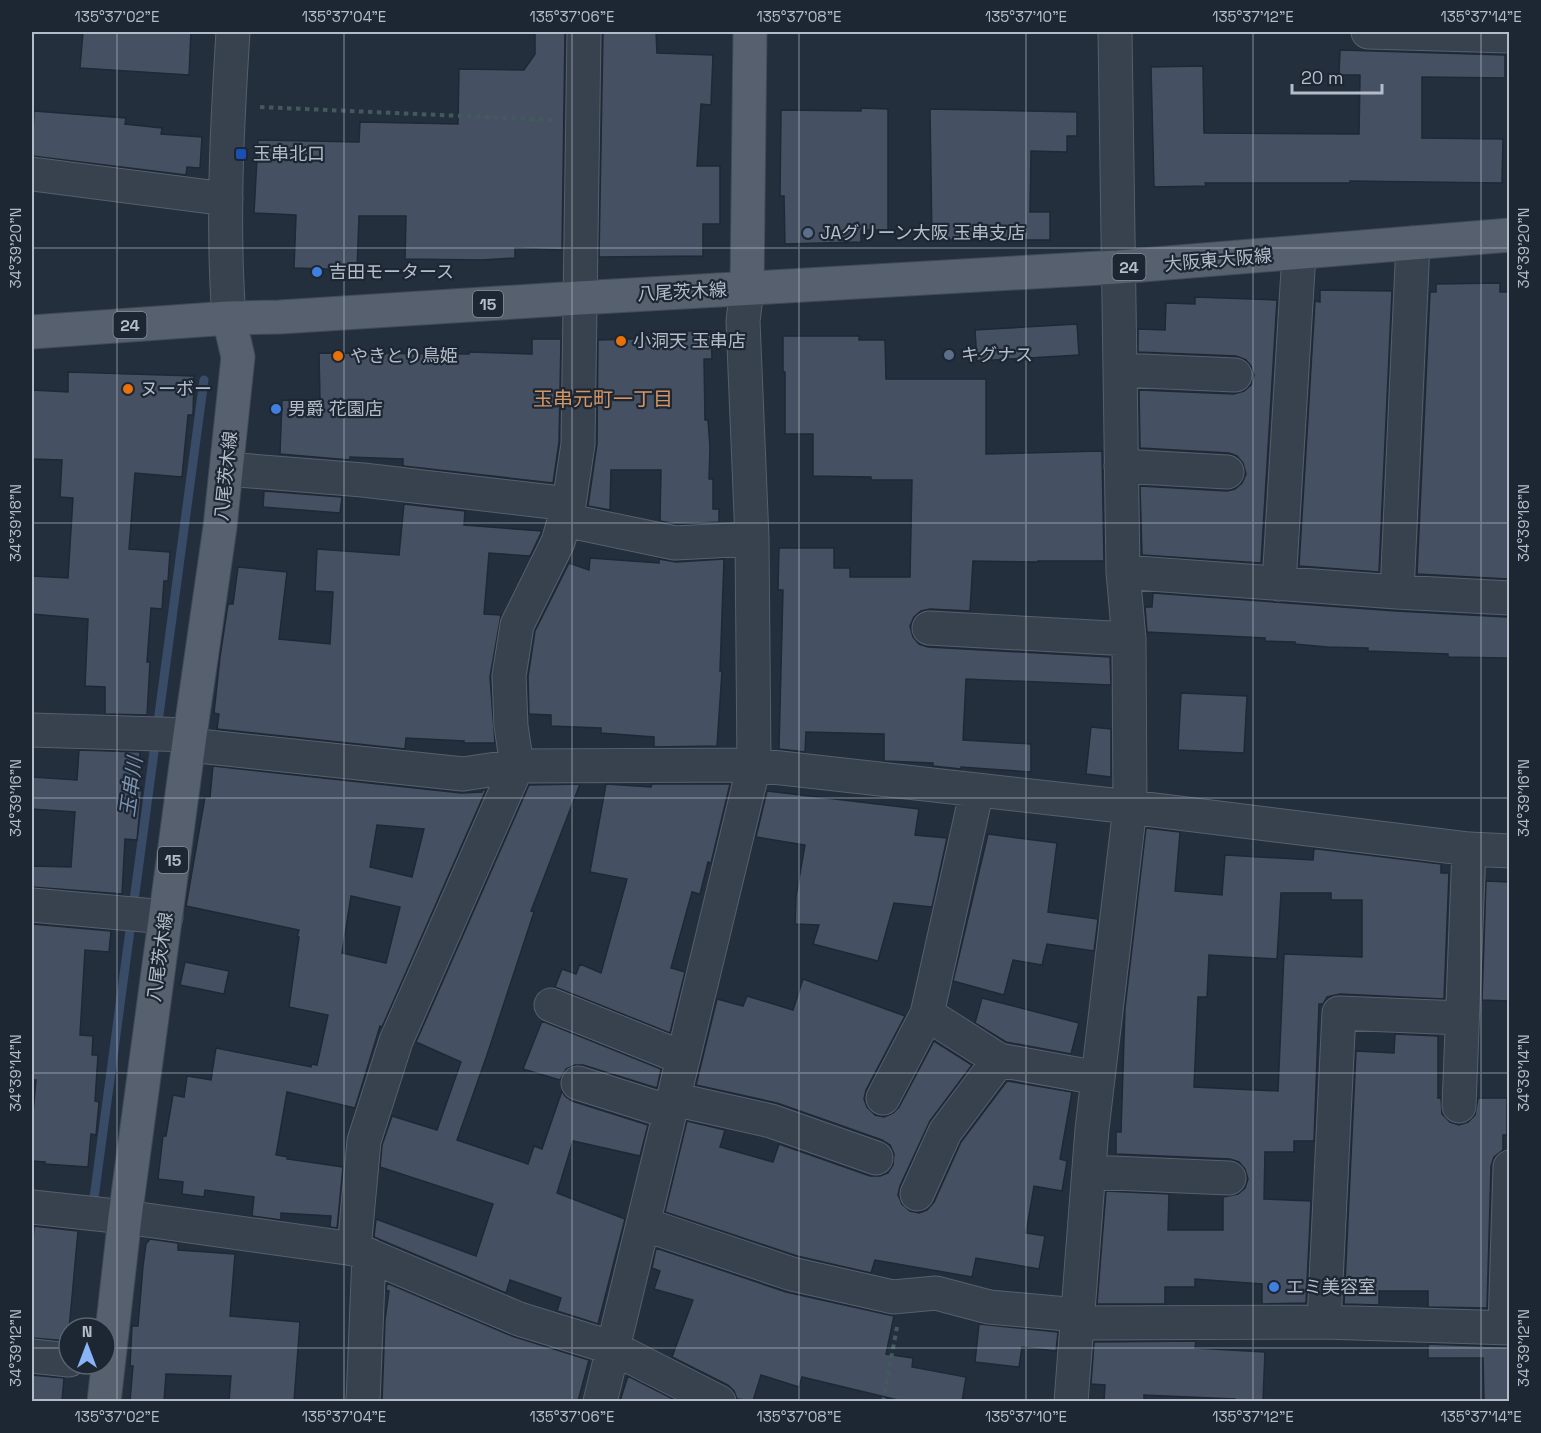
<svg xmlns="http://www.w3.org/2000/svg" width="1541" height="1433" viewBox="0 0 1541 1433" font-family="'Space Grotesk','Noto Sans JP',sans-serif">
<rect width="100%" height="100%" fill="#242f3e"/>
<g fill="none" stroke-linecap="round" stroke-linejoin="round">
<path stroke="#394c67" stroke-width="9" d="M94,1198L204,380"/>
</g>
<path fill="#455162" stroke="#1f2835" stroke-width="1.5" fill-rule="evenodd" d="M83,32H191L189,75L80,68Z
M535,32H565L562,250L515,248V258L482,260L405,259L406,216H359L357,270L294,268L296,215L254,213L258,140L359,142L360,122L458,124L459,69L524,70L535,54Z
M603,32H656L657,53L713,55L711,105L701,104L697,166H720V224H703V256L599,257Z
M1340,50L1505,55V78L1422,77V138L1503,139L1502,183L1350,181V183H1205L1206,186L1154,187L1151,67L1203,66L1204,133L1359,134L1360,75H1339Z
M861,108L888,109V230H861V242L785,244L784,196H780L781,110L861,111Z
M930,109L1077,112V136H1067V152L1031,151L1030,212H1050V240H932Z
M34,111L126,118L125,124L162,128L161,134L202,137L200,168L187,167L186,175L32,156Z
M1500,283V292H1509L1508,579L1417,574L1430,292H1436V284Z
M1320,290L1392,291L1379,572L1299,566L1315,301L1320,302Z
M1195,297L1277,300L1261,563L1142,555L1140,486L1227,491L1235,489L1242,483L1246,474L1243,463L1237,456L1229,453L1140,448L1139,390L1234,394L1244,391L1251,385L1254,375L1251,366L1246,360L1236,356L1138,352V329L1165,330L1166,303L1195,304Z
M1077,324L1079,355L977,361L975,330Z
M669,331H711L712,359H704L705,420H708L710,448L709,479H713V509H719V522L676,524L660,521L661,470H611L610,510L588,506L597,444L598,340L669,338Z
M783,336H859V340H885L886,379H986V454L1102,451L1104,561H1038V562L973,561L970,611L930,609L921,611L914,617L910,626L913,637L919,644L928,647L1110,657L1111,685L966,679L963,740L1031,744V772L961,767V769L933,766V763L884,761V734L806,732L805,752L779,749L783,590H778L779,548H834V568H850V577H910L912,480H871V477L813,476V434H785V372H783Z
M532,339H561L559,442L553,483L403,466V459L350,457V460L280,454L282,400L320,401L319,353L469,354V352L532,354Z
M68,372L194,376L193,415H188L182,477L135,473L129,549L170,552L168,581H164L162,609L151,608L147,662H150L147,715L105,714V687L85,686L88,619L32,614V576L68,578L73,498L60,497L62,460L32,459V390L68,392Z
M264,491L342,497L340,513L263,507Z
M404,504L465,511L464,525L542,531L530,556L489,553L484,614L501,615L490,677L495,743H464V741L406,738L405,749L217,729L219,714L214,713L220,657L228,604H233L238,567L287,572L279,639L330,644L333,592L315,591L317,549L399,555Z
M590,558L659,563V559L676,562L724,559L720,671H722L717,746L654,747V737L601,733V728L551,726V715L529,714L528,677L535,631L569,563L589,570Z
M1153,593L1396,611L1507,617H1509L1508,658L1448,657V654L1368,651V648L1327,647L1295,644V642L1265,641V638L1147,632L1145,607H1152Z
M1181,693L1247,696L1244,753L1178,750Z
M1091,727L1111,729V777L1086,774Z
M79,750L140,752L138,787H142L137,840L125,839L122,894L32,887V866L71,867L75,812L32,809V777L77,780Z
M213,766L461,793L482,792V790H486L382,1027L380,1026L355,1108L287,1092L276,1155L288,1157L287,1159L343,1167L337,1228L330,1227L331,1216L281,1213V1220L252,1216L254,1197L205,1190L204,1197L182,1194L183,1182L158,1179L163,1136H166L173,1095L184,1097L187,1076L211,1080L216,1048L311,1067L312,1064L317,1065L328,1015L289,1007L299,937H297L299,930L186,906L205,797H210ZM377,825L424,829L412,877L370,867ZM351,896L400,907L386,963L342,953Z
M580,784L531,911L534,912L487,1055L457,1140L528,1164L534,1146L542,1149L562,1091L565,1096L572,1101L648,1125L640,1156L573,1141L557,1193L625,1219L598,1324L557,1311L561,1298L510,1280L506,1293L374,1237L376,1219L476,1256L493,1204L380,1167L382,1145L392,1116L437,1130L461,1062L416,1042L529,785Z
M606,784L651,787L652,784H730L711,863L708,862L700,894L692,892L671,968L685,972L670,1033L555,987L562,969L576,974L580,964L601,973L627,879L590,872Z
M767,791L919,809L915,835L947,838L932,907L894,903L878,961L813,944L819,925L795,924L796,896L805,845L756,837Z
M1146,828L1180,832L1175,891L1222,895L1225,855L1313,860L1314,849H1318L1441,864V873H1449L1444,999L1340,994L1327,997L1323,1004H1319L1314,1141H1294V1152H1265L1264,1199L1311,1201L1306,1303L1262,1304V1284L1195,1279V1287H1165V1304H1097L1106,1191L1169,1194L1168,1230H1223V1197L1238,1194L1245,1188L1248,1179L1245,1169L1239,1162L1230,1159L1116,1154V1132H1121L1125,1008ZM1281,893H1331V900H1362V957L1284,954L1278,1091L1194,1087L1198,997H1207L1209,955L1277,959Z
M988,834L1057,843L1048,912L1098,919L1094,951L1047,944L1042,965L1013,960L1004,995L953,981Z
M1486,881L1509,882V1001L1482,1000Z
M32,924L111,931L109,952L85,950L80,1035L93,1036L92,1055H98L95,1101L99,1102L96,1135L91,1134L88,1167L45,1164V1162L32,1161V1124L36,1080H32Z
M185,962L229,971L224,994L180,985Z
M803,979L905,1016L866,1090L864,1099L867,1107L875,1115L884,1117L893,1113L899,1107L934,1041L972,1065L930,1121L900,1186L898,1195L902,1204L910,1211L919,1213L927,1210L934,1202L961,1142L1007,1081L1072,1092L1060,1159L1067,1161L1062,1191L1034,1186L1026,1233L1045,1236L1039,1269L976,1258L972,1277L875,1260L871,1273L797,1256L665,1212L687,1121L725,1130L720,1147L773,1162L779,1144L870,1176H880L888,1173L893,1165L894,1154L890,1145L882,1140L777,1103L696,1085L717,999L743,1006L747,996L793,1010Z
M982,998L1079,1023L1071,1054L1006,1042L975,1023Z
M542,1021L661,1069L657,1088L583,1065H575L566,1069L560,1080L523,1069Z
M1395,1034L1438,1036V1098H1441L1442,1114L1450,1122L1459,1125L1468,1122L1475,1115L1478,1098H1507V1135H1503V1150L1494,1157L1491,1166L1487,1308L1428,1307V1291H1379V1305L1344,1304L1356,1051L1394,1053Z
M34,1226L78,1231L68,1341L32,1338V1255Z
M150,1239L178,1243V1250L235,1254L230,1316L300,1322L294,1401H229L231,1376L166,1374L164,1401H130L133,1366H130L132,1326H138L143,1266L146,1244Z
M656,1248L786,1292L894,1316L886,1354L913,1358L912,1367L966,1377L962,1401H902L802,1377L799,1387L761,1375L753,1401L737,1399L734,1391L728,1385L672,1357L693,1300L654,1289L660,1271L652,1268Z
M387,1283L512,1336L589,1360L578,1401H382L385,1320L389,1291L386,1290Z
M979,1324L1058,1332L1056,1351L1022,1347L1019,1367L975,1362Z
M1196,1341L1195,1348L1265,1352L1263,1401H1235V1399L1144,1395V1401H1104L1105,1385L1091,1384L1094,1342Z
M1428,1344L1509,1347V1401H1484L1483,1358H1428Z
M32,1375L64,1378L62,1401H32Z
M628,1376L677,1401H620Z"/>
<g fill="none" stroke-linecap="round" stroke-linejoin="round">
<g stroke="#565f6c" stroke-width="35">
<path id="minor" d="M1368,32L1510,36
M32,174L226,199
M229,318C222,223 227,127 233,32
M1120,370L1235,375
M1121,466L1227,472
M227,469L363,480L569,504
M565,520L675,543L752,539
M1123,572L1397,592L1510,598
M1279,584L1299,253
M1397,592L1413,243
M929,628L1129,639
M32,730L190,735
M189,745L463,774L517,766L754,765L1130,807L1469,849L1510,851
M32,905L166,917
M551,1005L683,1058
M927,1014L977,790
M578,1083L670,1112
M883,1098L927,1014L999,1060L1098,1078
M673,1099L771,1121L876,1158
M1459,1106L1469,849
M1089,1172L1229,1178
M917,1194L945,1132L999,1060
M32,1207L125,1217L354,1249L519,1319L613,1348L719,1402
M643,1224L792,1274L893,1297L936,1293L989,1307L1078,1315
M354,1249L364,1141L396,1041L517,766L511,726L509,676L517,625L558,542L569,504L578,444L584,32
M1324,1322L1339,1013L1462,1018
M1078,1323L1324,1322L1510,1328
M1505,1328L1510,1167
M32,1356L69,1360
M363,1402L369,1255
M600,1402L754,765L752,539L743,321L747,288
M1071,1402L1092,1129L1130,807L1129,639L1123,572L1115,32"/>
</g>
<g stroke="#414a57" stroke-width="35">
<path id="major" d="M747,288L750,32
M32,332L229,318L280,317L579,298L1118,267L1510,235
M104,1402L125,1217L190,735L220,527L238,357L229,318"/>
</g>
<path stroke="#44595c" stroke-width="4" stroke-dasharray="4.5 4.5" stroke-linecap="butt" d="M260,107L552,120
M883,1402L897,1327"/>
<use href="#minor" stroke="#38414e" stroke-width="33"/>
<use href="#major" stroke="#56606e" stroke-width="33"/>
</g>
<path fill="none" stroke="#b4bcc9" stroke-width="1.5" stroke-opacity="0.45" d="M117,32V1402M344,32V1402M572,32V1402M799,32V1402M1026,32V1402M1253,32V1402M1481,32V1402M32,248H1510M32,523H1510M32,798H1510M32,1073H1510M32,1348H69M105,1348H1510"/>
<rect fill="#1a4fb4" stroke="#1d2633" stroke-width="2" x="235" y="148" width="12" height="12" rx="3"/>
<g fill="#5c6f8a" stroke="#1d2633" stroke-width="2">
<circle cx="808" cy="233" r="6"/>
<circle cx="949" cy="355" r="6"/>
</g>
<g fill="#3f7fe0" stroke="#1d2633" stroke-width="2">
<circle cx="317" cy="272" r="6"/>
<circle cx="276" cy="409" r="6"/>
<circle cx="1274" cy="1287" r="6"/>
</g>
<g fill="#e8710a" stroke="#1d2633" stroke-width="2">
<circle cx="621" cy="341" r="6"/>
<circle cx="338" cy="356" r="6"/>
<circle cx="128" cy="389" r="6"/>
</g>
<g text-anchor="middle" stroke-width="4.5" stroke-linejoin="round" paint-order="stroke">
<g fill="#1d2633" stroke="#878f9c" stroke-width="1.5">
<rect x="1112.5" y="254" width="33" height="26" rx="4.5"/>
<rect x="473" y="291" width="30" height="26" rx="4.5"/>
<rect x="113.5" y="312" width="33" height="26" rx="4.5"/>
<rect x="158" y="847" width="30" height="26" rx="4.5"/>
</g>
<g font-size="16" font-weight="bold" fill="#b4bcc9">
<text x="1129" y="273">24</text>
<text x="488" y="310">15</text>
<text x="130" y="331">24</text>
<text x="173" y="866">15</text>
</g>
<g font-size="18" fill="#b4bcc9" stroke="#1d2633" text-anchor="start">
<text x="253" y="160">玉串北口</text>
<text x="820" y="239">JAグリーン大阪 玉串支店</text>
<text x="329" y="278">吉田モータース</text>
<text x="633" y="347">小洞天 玉串店</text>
<text x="961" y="361">キグナス</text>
<text x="350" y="362">やきとり鳥姫</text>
<text x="140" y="395">ヌーボー</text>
<text x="288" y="415">男爵 花園店</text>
<text x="1286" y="1293">エミ美容室</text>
</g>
<g font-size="18" fill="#b4bcc9" stroke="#1d2633">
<text transform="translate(1218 260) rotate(-5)" y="6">大阪東大阪線</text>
<text transform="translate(682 292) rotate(-3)" y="6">八尾茨木線</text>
<text transform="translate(226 476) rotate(-84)" y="6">八尾茨木線</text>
<text transform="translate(160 957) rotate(-82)" y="6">八尾茨木線</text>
</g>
<g font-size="20" fill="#d59563" stroke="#1d2633">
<text x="603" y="406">玉串元町一丁目</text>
</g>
<g font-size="20" font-style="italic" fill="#7c92b1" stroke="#1d2633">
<text transform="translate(131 787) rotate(-82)" y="7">玉串川</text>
</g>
</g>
<rect width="1541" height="1433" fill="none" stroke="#1d2633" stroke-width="66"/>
<g transform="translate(87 1346)"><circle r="28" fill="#1d2633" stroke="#59626f" stroke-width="1.5"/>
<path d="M0-4.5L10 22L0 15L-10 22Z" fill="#8ab4f8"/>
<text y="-9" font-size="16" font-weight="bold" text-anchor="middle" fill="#b4bcc9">N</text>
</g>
<path d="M1292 84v9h90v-9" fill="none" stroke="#b4bcc9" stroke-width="3"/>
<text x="1301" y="84" font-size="18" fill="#b4bcc9" stroke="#1d2633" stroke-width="4.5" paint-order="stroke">20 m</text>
<rect x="33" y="33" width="1475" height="1367" fill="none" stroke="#b4bcc9" stroke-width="2"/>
<g font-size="15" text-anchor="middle" fill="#b4bcc9">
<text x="117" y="22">135°37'02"E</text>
<text x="344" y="22">135°37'04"E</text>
<text x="572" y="22">135°37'06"E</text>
<text x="799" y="22">135°37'08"E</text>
<text x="1026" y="22">135°37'10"E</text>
<text x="1253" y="22">135°37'12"E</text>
<text x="1481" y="22">135°37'14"E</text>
<text transform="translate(16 248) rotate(-90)" y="5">34°39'20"N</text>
<text transform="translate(1524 248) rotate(-90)" y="5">34°39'20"N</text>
<text transform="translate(16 523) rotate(-90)" y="5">34°39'18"N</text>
<text transform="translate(1524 523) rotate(-90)" y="5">34°39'18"N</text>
<text transform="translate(16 798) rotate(-90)" y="5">34°39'16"N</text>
<text transform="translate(1524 798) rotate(-90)" y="5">34°39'16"N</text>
<text transform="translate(16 1073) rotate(-90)" y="5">34°39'14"N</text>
<text transform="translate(1524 1073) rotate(-90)" y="5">34°39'14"N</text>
<text transform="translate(16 1348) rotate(-90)" y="5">34°39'12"N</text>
<text transform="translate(1524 1348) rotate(-90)" y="5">34°39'12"N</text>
<text x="117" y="1422">135°37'02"E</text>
<text x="344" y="1422">135°37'04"E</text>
<text x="572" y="1422">135°37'06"E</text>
<text x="799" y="1422">135°37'08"E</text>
<text x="1026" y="1422">135°37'10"E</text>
<text x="1253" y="1422">135°37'12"E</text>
<text x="1481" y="1422">135°37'14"E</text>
</g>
</svg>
